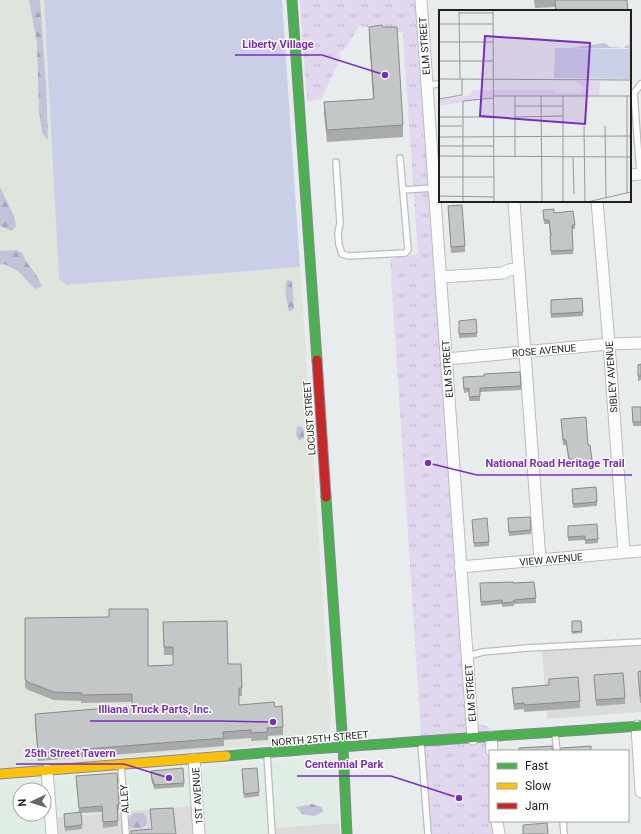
<svg xmlns="http://www.w3.org/2000/svg" width="641" height="834" viewBox="0 0 641 834" font-family="Roboto,sans-serif">
<defs>
<pattern id="forest-firs" width="22" height="20" patternUnits="userSpaceOnUse"><rect width="22" height="20" fill="#c2c2d9"/><path d="M5 1l3.5 6h-7zM16 11l3.5 6h-7z" fill="#a6a6ba"/></pattern>
<pattern id="park-tufts" width="24" height="20" patternUnits="userSpaceOnUse"><rect width="24" height="20" fill="#e1d8f0"/><path d="M3 7l-1-3M5 7V3M7 7l1-3M15 17l-1-3M17 17v-4M19 17l1-3" fill="none" stroke="#c1b9cd"/></pattern>
</defs>
<rect width="100%" height="100%" fill="#e8ecec"/>
<path fill="#d9dcdb" d="M641,642V712L547,719L542,649Z
M191,806L193,834H127L126,811Z
M122,812L124,834H58L57,817Z
M339,823L340,834H274V828Z"/>
<path fill="#dfede5" d="M325,757L330,759L334,762L339,823L274,828L270,763L272,762Z
M262,763L265,765L270,834H205L201,774V771L204,768L206,767Z
M182,768L185,769L189,774L191,806L126,811L124,774L126,773Z
M114,774L117,775L120,779L122,812L57,817L54,785L56,780L59,778Z
M35,779L39,782L43,790H20V814H44V808L46,834H0V782Z"/>
<path fill="#dfe5dd" d="M0,0H44L59,278L65,285L300,267L331,718L330,730L328,734L318,740L0,769Z"/>
<path fill="#cacfe7" d="M44,0H282L300,267L66,285L59,279Z"/>
<path fill="url(#forest-firs)" d="M29,0H40L46,86L48,140L42,133L39,111L37,43Z
M0,187L14,216L16,226L12,231L0,226Z
M16,250L22,253L26,261L37,276L42,286L35,289L18,271L4,264L0,265V251Z
M289,280L292,282L294,309L289,312C287,301 284,291 286,281Z
M301,426L304,430V438L299,441L296,434L297,427Z
M312,804L322,807L323,812L314,816L302,814L296,807Z
M134,813H143L147,819V824L141,829L131,828L127,821Z"/>
<path fill="url(#park-tufts)" d="M300,0H421L477,724L487,726L496,735L498,751H490V821H497L499,834H431L425,753L421,735L390,259L418,254L403,38L404,33L359,26L346,48L339,53L341,58L321,99L307,102Z"/>
<g fill="none" stroke-linecap="round" stroke-linejoin="round">
<g stroke="#bbbdbd" stroke-width="8">
<path id="lane" d="M427,85L440,84
M336,162L340,223L338,234L339,245L342,254L349,256L405,253L408,250L400,158
M640,174L634,93L641,84
M403,190L434,188
M467,656L483,652L527,648L641,642
M555,734L557,751
M421,743L428,834
M267,754L272,834
M121,765L126,834
M563,821L564,834"/>
</g>
<g stroke="#bbbdbd" stroke-width="13">
<path id="street" d="M421,0L473,739
M630,175L641,174
M514,201L540,560
M597,201L609,344L624,552
M440,277L503,273L509,270L519,268
M446,359L609,344L641,343
M460,567L641,551
M637,726L641,792
M491,737L492,751
M194,759L199,834
M47,770L52,834
M497,821L499,834"/>
</g>
<g stroke="#828c95" stroke-width="11">
<path id="fast" d="M292,0L317,360
M326,497L343,746L347,834
M226,756C364,744 503,736 641,726"/>
</g>
<g stroke="#828c95" stroke-width="11">
<path id="slow" d="M0,774L226,756"/>
</g>
<g stroke="#828c95" stroke-width="11">
<path id="jam" d="M317,360L326,497"/>
</g>
<use href="#lane" stroke="#fcfcfc" stroke-width="5.5"/>
<use href="#street" stroke="#fcfcfc" stroke-width="11"/>
<use href="#fast" stroke="#4caf50" stroke-width="9"/>
<use href="#slow" stroke="#ffc107" stroke-width="9"/>
<use href="#jam" stroke="#c62828" stroke-width="9"/>
</g>
<path fill="#a9abab" d="M534,0H627L628,11H555V7L535,8Z
M369,27H382L403,125V137L327,142L324,114V102L373,99L369,38Z
M448,206L465,246V252L451,253Z
M543,210L554,213L575,225V229H572L573,254L551,255L550,240V236L549,224H544Z
M582,298L583,316L551,318V300Z
M459,325L477,333V337L459,338Z
M641,364V380L638,381V365Z
M463,381L521,386V390L480,392V401H469V392L464,393Z
M641,407V426H633L632,412Z
M561,419L588,445L592,460V466L573,468L572,464H569L566,445H563Z
M572,493L597,502V506L573,508Z
M472,520L489,542V546L474,547Z
M508,522L531,530V534L509,536Z
M568,530L598,539V543L585,544V540L568,541Z
M513,583L536,598V603L514,604V606L502,607V604L481,606L480,587Z
M25,618L148,666L173,665V655H164L163,622L228,664H241L242,696H239V705L275,707L283,727V735L268,736V740L251,741V738L224,740V746L38,761L35,722V714L132,706V702L81,703V701L54,700L28,690L25,687Z
M572,621H581L582,633L572,634Z
M641,671V703H640L638,672Z
M594,675L625,698V704L596,706Z
M549,679L580,701V708L524,712V709L514,710L512,688L549,685Z
M242,769L259,792V796L244,798Z
M151,771L184,783V787L154,789L153,784H152Z
M76,776L119,805V810L117,811L118,826L103,828L102,812L81,813L82,829L65,831L64,818L79,813Z
M20,791V810L18,811L17,795Z"/>
<path fill="#c4c7c7" stroke="#898b8b" d="M555,0H627L628,11H556Z
M382,25V27H397L403,125L327,130L324,102L374,99L369,27Z
M462,205L465,246L451,247L448,206Z
M554,209V213L573,211L575,225H572L573,250L551,251L550,236H551L549,220H544L543,210Z
M582,298L583,312L551,314V300Z
M476,319L477,333L459,334V321Z
M641,364V376H638V365Z
M520,372L521,386L480,388V396L469,397V388L464,389L463,377L484,376V374Z
M632,407H641V422H633Z
M586,417L588,445H590L592,460L573,462L572,459H569L566,440H563L561,419Z
M596,487L597,502L573,504L572,489Z
M530,517L531,530L509,532L508,518Z
M487,518L489,542L474,543L472,520Z
M597,524L598,539L585,540V536L568,537V526Z
M513,582V583L534,582L536,598L514,600V602L502,603V600L481,602L480,583Z
M109,609H148V666L173,665V647H164L163,622L227,621L228,664H241L242,688H239V705L274,702L275,707L282,706L283,727L267,728L268,732L251,733V730L223,732L224,738L38,753L35,714L132,706V694L81,695L82,693L54,692L28,682L25,679V618L109,617Z
M572,621H581L582,631L572,632Z
M641,671V696H640L638,672Z
M623,673L625,698L596,700L594,675Z
M578,677L580,701L524,705V703L514,704L512,688L549,685V679Z
M552,746V749L557,751H519V748Z
M591,746V751H557L560,750L561,748Z
M183,768L184,783L154,785L153,780H152L151,771Z
M257,768L259,792L244,794L242,769Z
M117,773L119,805H117L118,821L103,822L102,806L79,808L76,776Z
M17,791H20V806H18Z
M173,808L176,834H131V831L152,829L150,809Z
M81,812L82,825L65,827L64,814Z
M547,823L548,834H523V825Z"/>
<g text-anchor="middle" stroke-width="3" stroke-linejoin="round" paint-order="stroke">
<g font-size="10" fill="#1f1f1f" stroke="#fff">
<text transform="translate(424 46) rotate(-94)" y="4">ELM STREET</text>
<text transform="translate(544 350) rotate(-5)" y="4">ROSE AVENUE</text>
<text transform="translate(447 369) rotate(-94)" y="4">ELM STREET</text>
<text transform="translate(611 377) rotate(-94)" y="4">SIBLEY AVENUE</text>
<text transform="translate(309 418) rotate(-94)" y="4">LOCUST STREET</text>
<text transform="translate(551 559) rotate(-5)" y="4">VIEW AVENUE</text>
<text transform="translate(470 693) rotate(-94)" y="4">ELM STREET</text>
<text transform="translate(320 738) rotate(-5)" y="4">NORTH 25TH STREET</text>
<text transform="translate(197 796) rotate(-94)" y="4">1ST AVENUE</text>
<text transform="translate(124 799) rotate(-94)" y="4">ALLEY</text>
</g>
</g>
<g transform="translate(439 10)">
<rect width="192" height="192" fill="#e8ecec"/>
<path d="M190,0L192,69L115,68L116,38L190,39Z" fill="#cacfe7"/>
<path d="M166,33L171,37L185,38L189,34L190,38H133Z" fill="#c2c2d9"/>
<path d="M136,71L192,72H161L160,86L56,87L0,96V90L31,85L34,80H115L116,83H143L145,78Z" fill="#e1d8f0"/>
<path fill="none" stroke="#989a9a" stroke-width="1" d="M20,0L21,69M54,0L55,192M20,3H54M0,14H54M0,32H54M0,51H54M0,69L192,70M54,86H192M76,86V147M102,86L103,192M124,86V192M188,86V183M0,89L23,85V69M76,96H124M0,107H54M76,107L124,106M0,116H23M145,116L146,192M166,116L167,188M0,127L192,126M0,136H54M0,146L192,147M134,147L135,184M0,167H55M0,186L55,187M24,192V91L54,88M148,192L192,182"/>
<path fill="#7b2cbf" fill-opacity="0.15" stroke="#7b2cbf" stroke-width="2" d="M46,26L151,33L146,114L41,106Z"/>
<rect width="192" height="192" fill="none" stroke="#1f1f1f" stroke-width="2"/>
</g>
<path fill="none" stroke="#7b2cbf" stroke-width="1.5" d="M385 75L322 55H235M428 463L477 475H632M273 722L220 721H90M169 778L124 764H16M459 798L391 776H297"/>
<g fill="#7b2cbf" stroke="#fff" stroke-width="1.5">
<circle cx="385" cy="75" r="4"/>
<circle cx="428" cy="463" r="4"/>
<circle cx="273" cy="722" r="4"/>
<circle cx="169" cy="778" r="4"/>
<circle cx="459" cy="798" r="4"/>
</g>
<g font-size="11" text-anchor="middle" font-weight="bold" fill="#7b2cbf" stroke="#fff" stroke-width="3" stroke-linejoin="round" paint-order="stroke">
<text x="278" y="48">Liberty Village</text>
<text x="555" y="467">National Road Heritage Trail</text>
<text x="155" y="713">Illiana Truck Parts, Inc.</text>
<text x="70" y="757">25th Street Tavern</text>
<text x="344" y="768">Centennial Park</text>
</g>
<rect x="489" y="750" width="140" height="72" fill="#ffffff" stroke="#a5a5a5"/>
<rect x="497" y="763" width="20" height="6" fill="#4caf50" stroke="#a5a5a5"/>
<text x="525" y="770" font-size="12" fill="#1f1f1f">Fast</text>
<rect x="497" y="783" width="20" height="6" fill="#ffc107" stroke="#a5a5a5"/>
<text x="525" y="790" font-size="12" fill="#1f1f1f">Slow</text>
<rect x="497" y="803" width="20" height="6" fill="#c62828" stroke="#a5a5a5"/>
<text x="525" y="810" font-size="12" fill="#1f1f1f">Jam</text>
<g transform="translate(32 802) rotate(266)"><circle r="19" fill="#ffffff" stroke="#a5a5a5"/>
<path d="M0-3L7 15L0 10L-7 15Z" fill="#656767"/>
<text y="-6" font-size="11" font-weight="bold" text-anchor="middle" fill="#1f1f1f">N</text>
</g>
</svg>
